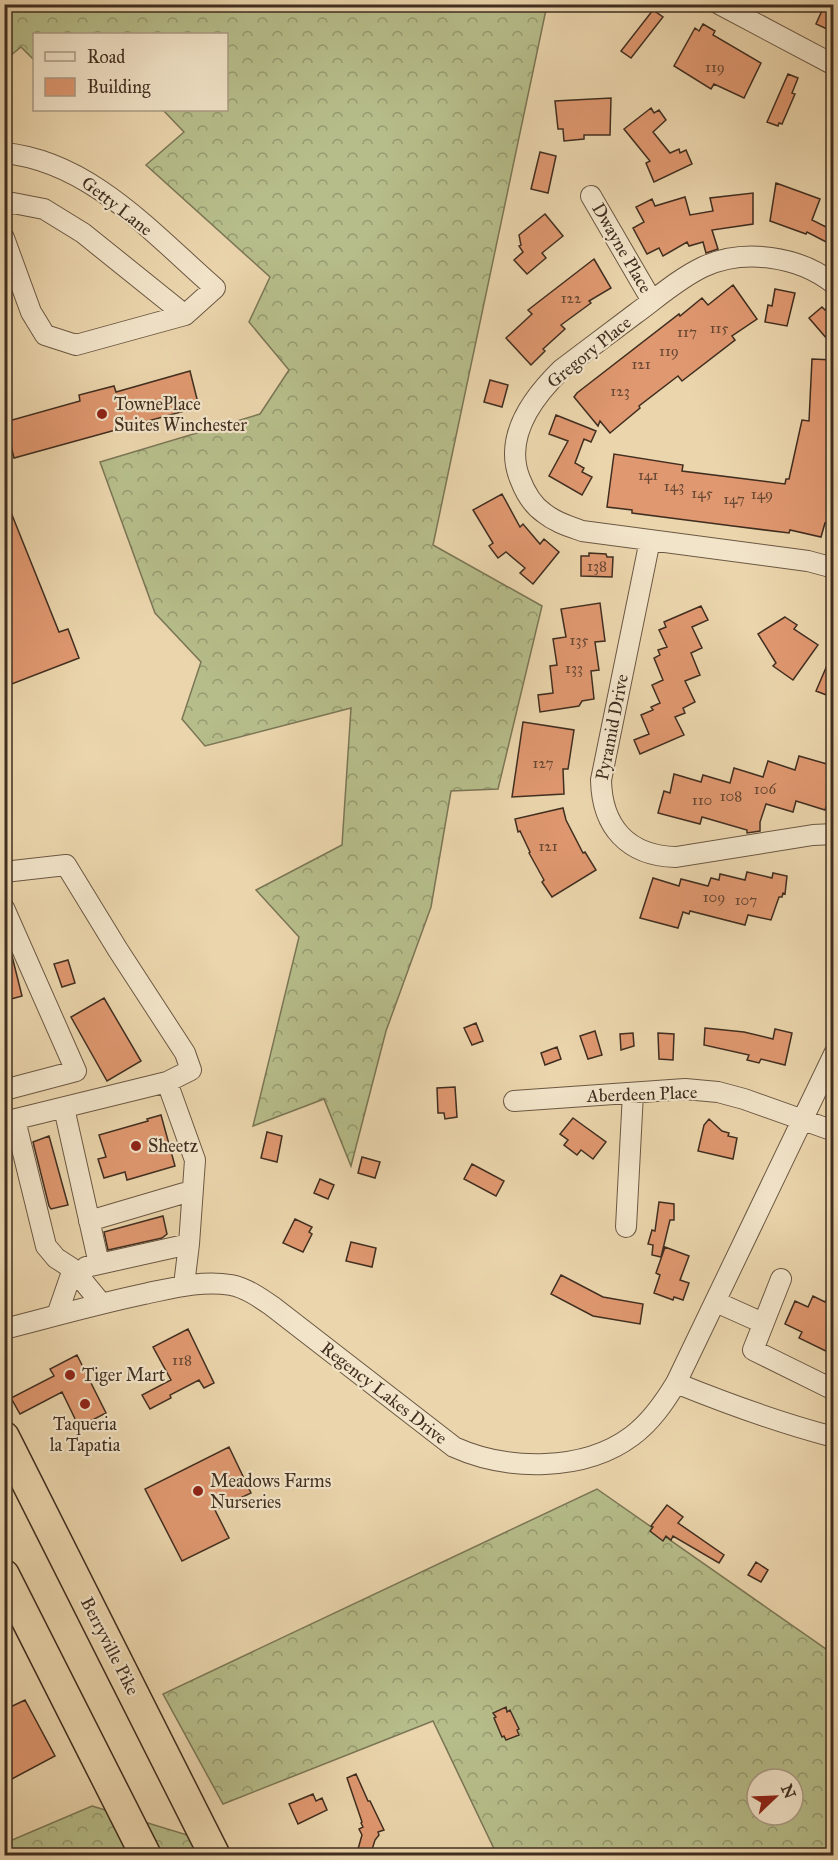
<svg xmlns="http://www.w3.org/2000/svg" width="838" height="1860" viewBox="0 0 838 1860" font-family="'IM FELL Great Primer',serif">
<defs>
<pattern id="forest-crowns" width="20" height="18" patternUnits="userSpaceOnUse" patternTransform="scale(1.5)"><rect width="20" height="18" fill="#b6bd8a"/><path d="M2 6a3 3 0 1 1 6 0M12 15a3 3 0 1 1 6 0" fill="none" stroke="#959a70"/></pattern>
</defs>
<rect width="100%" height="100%" fill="#ebd5ac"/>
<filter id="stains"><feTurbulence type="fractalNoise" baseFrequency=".00333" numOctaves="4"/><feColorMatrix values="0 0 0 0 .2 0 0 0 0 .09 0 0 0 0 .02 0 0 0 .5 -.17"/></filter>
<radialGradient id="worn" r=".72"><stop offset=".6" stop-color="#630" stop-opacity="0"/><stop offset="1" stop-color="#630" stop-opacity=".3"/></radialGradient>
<path fill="url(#forest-crowns)" stroke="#7b7655" stroke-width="1.5" fill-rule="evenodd" d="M5,4L547,5L433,545L542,606L498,789L451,791L431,907L386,1031L351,1166L324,1099L253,1126L299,937L256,890L342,845L351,708L205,746L182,719L201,662L155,613L100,462L260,414L289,370L249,322L270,277L146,165L184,132L163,110H226V34H34V60L21,47L5,60Z
M597,1489L833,1654V1855L703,1856L702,1853L696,1856L497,1855L433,1721L223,1804L163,1694ZM757,1779H793V1815H757Z
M92,1806L194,1837L203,1856H5V1843Z"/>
<path fill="#e09870" stroke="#402e20" stroke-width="1.5" d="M825,4H834V14L827,29L816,24Z
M653,10L663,17L631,58L621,51Z
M703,24L715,31L713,35L761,63L744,98L714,84L711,89L674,66L695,28L699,31Z
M788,74L798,78L792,93L795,94L782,124L779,123L778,126L767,122Z
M611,98L610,135H584V139L564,141L563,129H558L555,101Z
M651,108L654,113L659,110L666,120L653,132L670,153L679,149L680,153L686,150L692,164L654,182L646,163L650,161L624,129Z
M540,152L556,156L548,193L531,189Z
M776,183L820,199L812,220L834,231V246L807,232L806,234L770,221Z
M753,193V224L712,230L718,249L706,253L703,242L689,246L687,242L663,256L659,248L647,254L633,228L644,222L636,207L652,199L655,206L685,197L690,215L713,211L710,198Z
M545,214L563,236L542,253L546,258L527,274L514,260L523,252L519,246L521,245L519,235Z
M594,259L611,288L589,301L591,303L561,325L565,329L543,349L545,351L531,365L506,338L532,314L528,310Z
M733,285L757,319L732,336L735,340L682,381L678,376L639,406L640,408L610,433L600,421L598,426L574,397L577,393L679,314L680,316L702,298L708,305Z
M775,289L795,293L787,326L765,322L768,305L772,306Z
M822,307L825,310L827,308L834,316V347L809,318Z
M812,359L834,360V505L829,524L825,523L821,537L790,530L789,533L733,526L632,513V510L607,507L614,454L683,465L682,471L785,484L786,479H789L802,420L809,421Z
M190,371L199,407L14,458L5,422L80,401L79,395L114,386L116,392Z
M490,380L508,385L502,407L484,402Z
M556,415L596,431L591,442L584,439L575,463L584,468L582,472L592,477L582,495L549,476L568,441L549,434Z
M502,494L520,527L523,524L540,544L544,539L559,552L533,584L520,573L525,568L506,552L498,558L489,546L493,543L473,510Z
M4,495L59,632L68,629L79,658L4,687Z
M589,553L606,554L607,557H613L612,577L581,576V556H589Z
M600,603L605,641L595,642L599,670L591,671L594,699L582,701L579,706L540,712L538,695L553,693L550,666L557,665L553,639L566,637L561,609Z
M701,606L708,620L692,627L702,648L691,653L700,675L685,681L695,702L683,708L685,713L675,717L684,735L640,754L634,740L649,734L641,715L653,710L651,707L660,703L652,685L663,680L654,658L660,655L658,650L667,647L659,630L666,627L664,622Z
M785,617L797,625L794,629L818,645L793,680L773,666L776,663L758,634Z
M834,649V698L816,691Z
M523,722L574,730L568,769H563L564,794L512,797Z
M799,756L834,766V799L831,808L826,807L825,810L796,801L793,812L766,804L760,822V831L747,833V830L702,817L700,824L658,813L664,791L670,793L674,774L701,782L703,775L730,783L734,768L763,777L768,761L795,770Z
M563,808L566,820L583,853L585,852L596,870L552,897L542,882L544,880L529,853L530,852L520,831L518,832L515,819Z
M747,872L772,878L773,873L787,876L785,894L783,893L782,897H779L771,920L748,915L745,925L690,911L689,914L683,912L678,928L640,918L653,878L679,886L681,879L708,886L711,878L719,880L720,874L745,880Z
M6,943L12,956L22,996L4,1001V944Z
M68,960L75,983L62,987L54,964Z
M104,998L141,1061L107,1081L71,1017Z
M476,1023L483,1041L472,1045L464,1028Z
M705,1028L744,1032L773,1039L775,1029L792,1033L785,1065L761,1059L759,1063L747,1060L749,1055L704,1045Z
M595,1031L602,1055L588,1059L580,1036Z
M633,1033L634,1046L621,1050L620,1034Z
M658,1033L674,1034L673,1060L659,1059Z
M557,1047L561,1059L545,1065L541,1053Z
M455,1087L457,1117L445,1119L444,1113H438L437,1088Z
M161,1115L175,1166L127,1180L125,1172L104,1178L98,1159L106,1157L99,1135L148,1121L147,1119Z
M573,1118L606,1142L593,1159L581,1150L577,1155L564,1145L568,1140L560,1134Z
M709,1119L722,1131L729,1133L728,1136L737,1138L733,1159L698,1151L704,1125Z
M267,1132L282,1136L277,1162L261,1158Z
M49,1136L68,1205L51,1209L49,1206L33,1142Z
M362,1157L380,1162L375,1178L358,1173Z
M472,1164L504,1181L496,1196L464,1179Z
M320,1179L334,1185L328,1199L314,1193Z
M659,1202L674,1204V1220H670L661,1257L652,1255L653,1245L648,1244L652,1230L655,1231Z
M163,1216L167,1234L162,1238L108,1250L104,1232Z
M295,1219L312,1227L309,1232L312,1234L303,1252L283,1243Z
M351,1242L376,1248L372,1267L346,1261Z
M665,1247L689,1256L680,1280L689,1283L683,1300L674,1297L673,1300L654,1293L660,1275L656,1273Z
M561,1275L603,1297L643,1304L640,1324L593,1316L551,1294Z
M834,1284V1355L799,1338L802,1332L785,1324L795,1301L808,1307L813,1296L825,1302Z
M188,1329L214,1383L204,1388L199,1380L170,1395L171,1398L150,1409L142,1395L171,1380L153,1347Z
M77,1355L106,1413L79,1427L62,1392L20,1414L11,1398L54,1376L50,1369Z
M229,1447L251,1493L215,1510L229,1538L182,1561L145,1489Z
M667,1505L683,1517L678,1523L724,1555L719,1563L673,1536L671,1540L666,1536L663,1541L650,1531L653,1527L651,1526Z
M756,1562L768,1570L761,1582L748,1575Z
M25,1700L55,1756L10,1780L4,1770V1710Z
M506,1707L507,1712L510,1710L519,1729L517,1730L519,1735L506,1740L504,1736L502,1737L494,1718L496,1717L493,1713Z
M356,1774L368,1801H370L384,1830L378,1832L379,1835L375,1840L370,1856H356L362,1835L359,1829L363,1827L361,1823L362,1822L347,1778Z
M313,1794L316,1801L322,1798L327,1810L298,1824L289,1804Z"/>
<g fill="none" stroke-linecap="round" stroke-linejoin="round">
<g stroke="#6b5843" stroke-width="22">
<path id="minor" d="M719,4L834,65
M4,153C90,161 153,234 215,288L185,315L76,345L45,335L31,312L4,238
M591,196L652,301
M4,206L13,203L44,209L83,233L185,315
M834,284C799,256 744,248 703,267C678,279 657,298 635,314C611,332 586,351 562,369C533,397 503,437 520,479C525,492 532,505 544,513C555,522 568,526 582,531L808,561L834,568
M650,540L601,780C602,827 628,856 676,857L813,835L834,834
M4,872L66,865L118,950L185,1053L191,1070L167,1082
M4,908L76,1071L4,1090
M514,1101L685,1089L718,1092L744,1099L834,1131
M64,1108L99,1264
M15,1120L46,1246L56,1258L73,1269L101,1303
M4,1122L167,1082L195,1160L189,1244L184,1285
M89,1221L184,1193L192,1196
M626,1227L633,1093
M86,1267L189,1244
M781,1279L753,1350L834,1390
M716,1302L763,1323
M57,1315L73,1269
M4,1329C51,1317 97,1304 144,1294C173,1288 201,1280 231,1285C246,1288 259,1297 272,1306L454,1447C507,1471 584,1472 632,1436C651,1422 664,1403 676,1383L834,1054
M676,1383C728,1404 779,1423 834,1437"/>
</g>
<g stroke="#402e20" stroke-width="33">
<path id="highway" d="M4,1437L215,1856
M4,1575L146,1856"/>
</g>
<use href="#minor" stroke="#f2e4c9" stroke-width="20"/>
<use href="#highway" stroke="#ebd5ac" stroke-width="30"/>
</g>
<g fill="#8f2418" stroke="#f2e4c9" stroke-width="2">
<circle cx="102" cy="414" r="6"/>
<circle cx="136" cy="1146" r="6"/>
<circle cx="70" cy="1375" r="6"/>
<circle cx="85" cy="1404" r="6"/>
<circle cx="198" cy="1491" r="6"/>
</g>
<g text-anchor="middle" stroke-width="4.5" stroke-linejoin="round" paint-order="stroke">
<g font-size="15" fill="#684834">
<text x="715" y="72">119</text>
<text x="571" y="303">122</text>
<text x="719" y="333">115</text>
<text x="687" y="337">117</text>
<text x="669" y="356">119</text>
<text x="641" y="369">121</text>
<text x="620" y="396">123</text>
<text x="648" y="480">141</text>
<text x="674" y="491">143</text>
<text x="702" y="498">145</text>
<text x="762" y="499">149</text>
<text x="734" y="504">147</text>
<text x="597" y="571">138</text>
<text x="579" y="645">135</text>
<text x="574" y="673">133</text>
<text x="543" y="768">127</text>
<text x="765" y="794">106</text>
<text x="731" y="801">108</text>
<text x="702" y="805">110</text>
<text x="548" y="851">121</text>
<text x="714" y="902">109</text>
<text x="746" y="905">107</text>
<text x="182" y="1365">118</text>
</g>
<g font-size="18" fill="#402e20" stroke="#f2e4c9">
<text transform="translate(117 206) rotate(38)" y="6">Getty Lane</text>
<text transform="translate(622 248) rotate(60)" y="6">Dwayne Place</text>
<text transform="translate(589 352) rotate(-39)" y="6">Gregory Place</text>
<text transform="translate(612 727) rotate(-79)" y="6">Pyramid Drive</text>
<text transform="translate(642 1094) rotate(-2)" y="6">Aberdeen Place</text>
<text transform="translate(384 1393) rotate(38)" y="6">Regency Lakes Drive</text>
<text transform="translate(110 1646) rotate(63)" y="6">Berryville Pike</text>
</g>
<g font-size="18" fill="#402e20" stroke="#f2e4c9" text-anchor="start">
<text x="114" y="410">TownePlace<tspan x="114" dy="21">Suites Winchester</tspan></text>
<text x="148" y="1152">Sheetz</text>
<text x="82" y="1381">Tiger Mart</text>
<text x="85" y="1430" text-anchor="middle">Taqueria<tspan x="85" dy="21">la Tapatia</tspan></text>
<text x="210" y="1487">Meadows Farms<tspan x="210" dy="21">Nurseries</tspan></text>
</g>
</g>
<rect width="838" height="1860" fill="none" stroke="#ebd5ac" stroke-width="24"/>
<rect x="6" y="6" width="826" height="1848" fill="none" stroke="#402e20" stroke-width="3"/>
<rect x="12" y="12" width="814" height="1836" fill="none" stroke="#402e20" stroke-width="1.5"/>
<rect x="33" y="33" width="195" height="78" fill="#f2e4c9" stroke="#ab9b85" stroke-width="1.5"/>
<rect x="45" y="52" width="30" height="9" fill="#f2e4c9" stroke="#ab9b85" stroke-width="1.5"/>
<text x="87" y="63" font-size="18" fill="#402e20">Road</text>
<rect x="45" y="78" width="30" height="18" fill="#e09870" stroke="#ab9b85" stroke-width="1.5"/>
<text x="87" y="93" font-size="18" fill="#402e20">Building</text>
<g transform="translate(775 1797) rotate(67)"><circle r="28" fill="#f2e4c9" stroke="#ab9b85" stroke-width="1.5"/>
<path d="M0-4.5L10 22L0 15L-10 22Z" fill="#8f2418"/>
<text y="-9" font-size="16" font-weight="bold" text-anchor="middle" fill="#402e20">N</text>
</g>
<rect width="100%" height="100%" filter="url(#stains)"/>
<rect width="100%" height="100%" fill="url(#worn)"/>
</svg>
